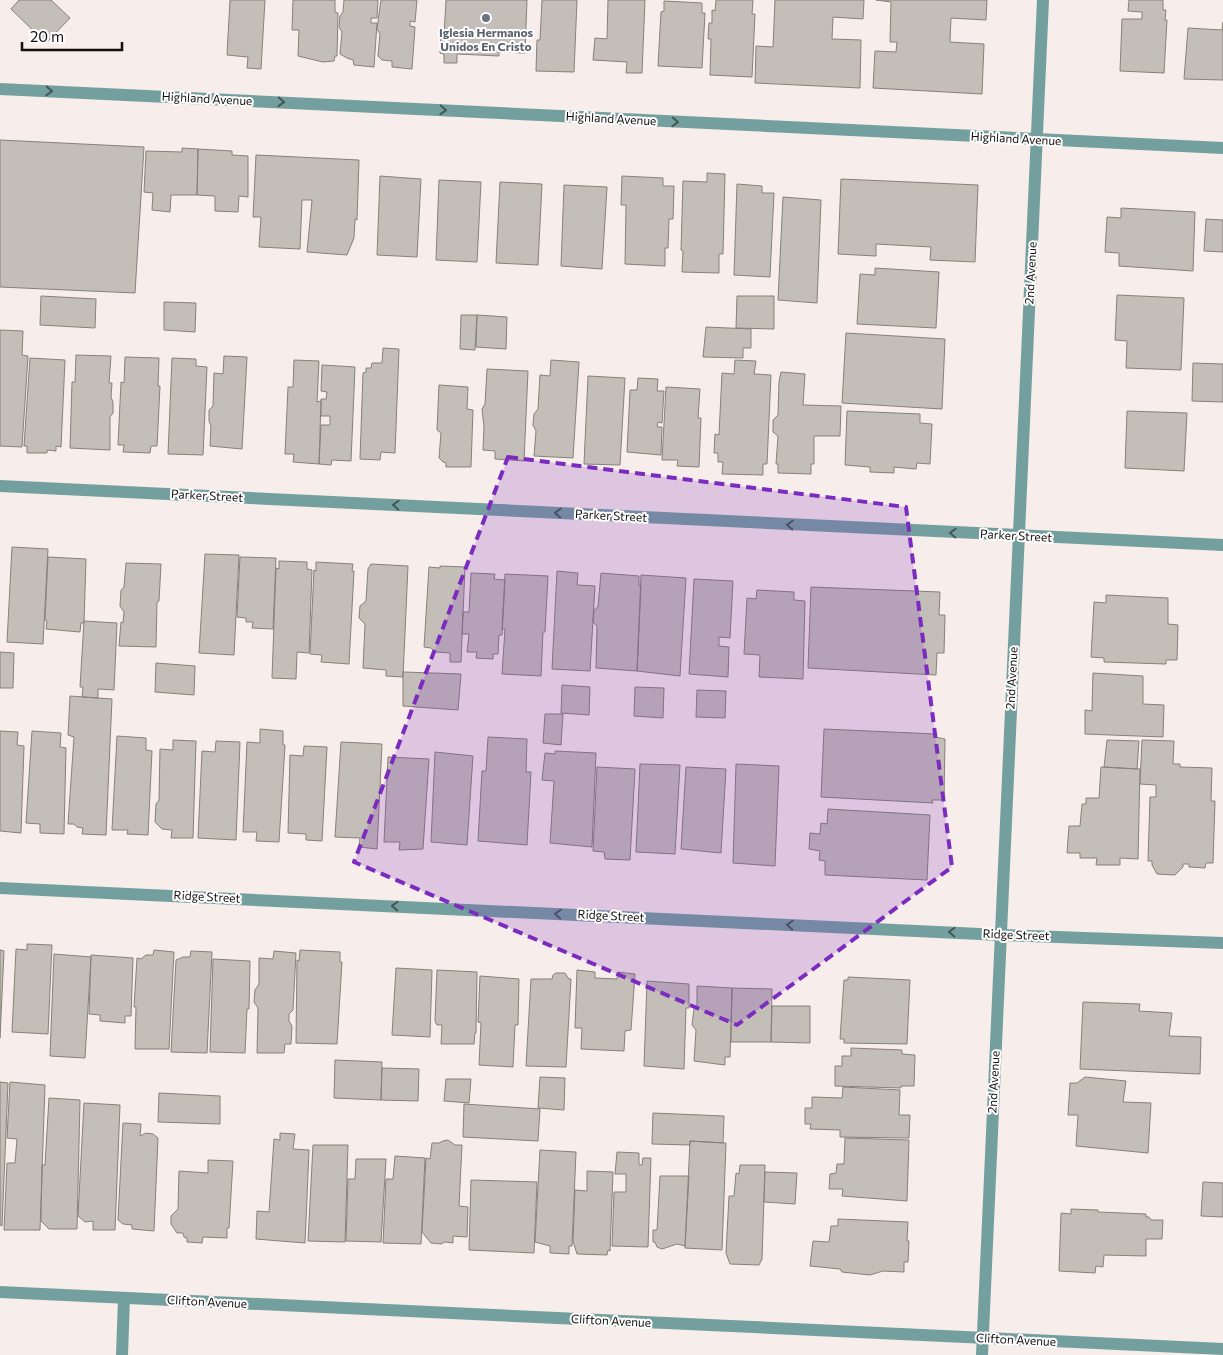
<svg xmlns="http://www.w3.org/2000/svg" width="1223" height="1355" viewBox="0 0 1223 1355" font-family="Commissioner,sans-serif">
<rect width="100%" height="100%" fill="#f7edea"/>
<path fill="#c3beb7" stroke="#86817a" d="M19,0H51L70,18L46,43L11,9Z
M230,0H265L261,69L247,68L248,57L227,55Z
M293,0H335V12L338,13L337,56H335L334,61L323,62L298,56L299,30H292Z
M344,0H378L377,18H371V23H377L374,67L354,65L353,60L347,58L340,54L342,32L339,27L340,16L343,12Z
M381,0H417L415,22L410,21V26L415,27L412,69L392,67V61L382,60L378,56L380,34L377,29Z
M446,0H527L525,53L499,52V56L457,54V63H444V54L440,53L441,36H444Z
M542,0H577L574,72L536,71L537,40H540Z
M608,0H645L642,73H626L627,62L593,60L595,38L607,39Z
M716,0H753L752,14H755L752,77L710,75L711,39H708L709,23H712V10L715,11Z
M775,0H864L863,19L833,17L832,39L861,40L860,88L755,83L756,46L773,47Z
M876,0H987L986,20L951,18L950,42L984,44L982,94L873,88L875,51L896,52L897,42H890L891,2Z
M1129,0H1163V10H1166L1165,20H1167L1164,73L1120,71L1122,19H1142V12L1128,11Z
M664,1L702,3V13H705L702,68L658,66L661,12L664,11Z
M1223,22V80L1184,79L1188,28L1222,30Z
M0,140L144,147L135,293L0,287Z
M182,148L198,149L197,195H171L170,212L152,210L153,193L144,192L146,151L182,152Z
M198,149L232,151V155L248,156V197L239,196L238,212L215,211V196L197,195Z
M256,155L359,160L357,220L355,219L354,238L347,255L307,252L312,200H302L300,249L259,247L261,217H253Z
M707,173L725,174L723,254H719V273L682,272L683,251L681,250L683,181L707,182Z
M380,176L421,179L417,257L377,255Z
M622,176L663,178V186H674L673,219H669L668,248H665V266L625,264L626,205H621Z
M841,179L978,185L975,262L930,260L931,247L876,244V256L838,254Z
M439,180L481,182L477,262L436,260Z
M500,182L542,184L538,265L496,263Z
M737,184L762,186V193H774L770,277L734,275Z
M564,185L607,187L602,269L561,266Z
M783,197L821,200L817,303L778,300Z
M1121,208L1195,212L1193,271L1119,266V253L1105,252L1107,217L1121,218Z
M1206,219L1223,220V252L1204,251Z
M875,268L939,272L936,328L857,324L860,274L875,275Z
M1117,295L1184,298L1181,370L1126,368L1127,341L1115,340Z
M41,296L96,299L95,328L40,325Z
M737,296H774V329L736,328Z
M164,302L196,303L195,332L164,330Z
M461,315H477L475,350L460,349Z
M477,315L507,317L506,349L476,347Z
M706,327L751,329V348H743V358L703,357Z
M0,330L23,331L22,355L28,356L22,447L0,446Z
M846,333L945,339L942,409L842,403Z
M383,348L399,349L395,453L381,452L380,460L360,459L363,373L366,372V368H371L372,363H382Z
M76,355L111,356L109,383H112L111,397L113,402V413L110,417V450L70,448L72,382H75Z
M224,356L247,357L242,449L210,446L211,426L209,421V410L213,406L214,373L223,374Z
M125,357L159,358L158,386H160L157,446H151L150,453L123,452L124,445H118L121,382L124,383Z
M30,358L65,360L61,447L56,446V451L47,450V453H27V446H24Z
M172,358L196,359V366L207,367L203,455L168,454Z
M294,360L319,361L317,402L321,401L319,464L293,462L294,454H285L288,387H293Z
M551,360L579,362L573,458L534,456L536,431L533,425L534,414L538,409L540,375L550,376Z
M735,360L756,361L754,374L771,375L767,464H763V475L722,474L723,462H718V453H714L715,434L719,435L722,373L734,374Z
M1193,363L1223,364V402L1192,401Z
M322,365L355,367L351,461L332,460L331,465L319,464L321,425H330V416H321V399H326L327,392L321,391Z
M487,369L528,371L524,461L495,459V451L483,450L484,427L482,409L485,404Z
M781,372L805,374L803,405L841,406L840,436H814V464H811V474L778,473V464H776L778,436L773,432V420L778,415L779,382Z
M588,376L625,378L620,465L584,464Z
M638,378L658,379L657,391H664L662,423L658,422L657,427H662L661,455L627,452L630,390H637Z
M439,385L468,387L467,409L473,410L471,467H446V463L443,462L439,458L441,433L437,430Z
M666,387L700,389L698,418H701L699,467L677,466L678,460H662Z
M847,411L920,414V423L932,424L930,464L917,463L916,469L894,467V473L870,472V467L845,465Z
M1127,411L1187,413L1184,471L1125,468Z
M12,547L48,549L43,644L7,642Z
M205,554L239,555L234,655L199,653Z
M48,557L86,559L84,623H81L80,632L46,629L47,621L45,620Z
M240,557L276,558L273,629L252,628L253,622H246V618L237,617Z
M279,561L307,562V569L312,570L309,653L297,652L296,679L272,678L276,568L279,569Z
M316,562L353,564L352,571H354L349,664L321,662L322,655L310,654L314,570L316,571Z
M126,563L161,564L159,601L157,602L156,647L119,646L121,622L123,623L124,612L120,606L121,590L124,587Z
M371,564L408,566L403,677L386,676V670L363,668L365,624L359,618L360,606L366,601L368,569Z
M440,566L465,567L461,662H450V653L435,652L431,648L424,647L429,567L440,568Z
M557,571L578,573L577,585L595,586L590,671L552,669Z
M471,573L495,574L494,579L505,580L502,635H499L498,654H493V659L476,658L477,652H467L469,634H462L463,612H469Z
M601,573L639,576V586H641L637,671L596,668L597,626L593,622L594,610L598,607Z
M505,574L548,576L545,632H543L541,676L502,674L505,629H502Z
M641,575L686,578L680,676L637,671Z
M694,579L733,581L730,638L719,637V646L729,647L728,677L689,674Z
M811,587L940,592L939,615H945L944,653H937L936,675L808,668Z
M757,590L794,592V600L805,601L803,679L759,677L760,655L744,654L747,598L756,599Z
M1106,595L1168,598V624L1178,625L1177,660H1166V664L1104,662V658L1091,657L1094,602L1106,603Z
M84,621L117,623L114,690L98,689V698L82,697L83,687H80Z
M0,652L14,653L13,688H0Z
M156,663L195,666L194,695L155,692Z
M403,672L461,674L458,710L403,706Z
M1093,673L1143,676V704L1164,705L1163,737L1085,734V710L1092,711Z
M562,685L590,687L589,715L561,713Z
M635,687L664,688L663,718L634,716Z
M697,690L726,691L725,718L696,717Z
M70,696L112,699L106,835L82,834L83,828L77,827L74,824H68L74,737L68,735Z
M545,714H563L561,745L543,743Z
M260,729L283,731V745H285L279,842L256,841L257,832H243L247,742L260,743Z
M824,729L935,734V737L945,739L944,800H932L933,803L821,797Z
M0,731L18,732L17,745L24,746L21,833L0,831Z
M32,731L61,733L60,747L66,748L64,834L40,833V824L26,823Z
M117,736L146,738V750L152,751L148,835L127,834L128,830H112Z
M488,737L527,739L526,772H531L527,845L478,841L482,771H486Z
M173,740L196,741L193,838H171L172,830L162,829L155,822L156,804L159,800L160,749L173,750Z
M1107,740L1139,741L1137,769L1104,767Z
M1142,740L1174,741L1173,764H1180V767L1212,768L1211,801H1215L1213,863H1206L1205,868L1189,867V864H1183V867L1175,875L1157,874L1152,865V861H1148L1150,797H1156V785L1140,784Z
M216,741L240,742L236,840L198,838L202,751L215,752Z
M341,742L382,744L377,849L359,847L360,838L335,837Z
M304,746L327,747L322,841L306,840V834L288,833L290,755L303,756Z
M555,751L596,753L592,847L550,843L554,781L542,780L545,753L555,754Z
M435,752L473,756L467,845L431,842Z
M388,757L429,759L423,849L399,850L400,842H384Z
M640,764L680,765L675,854L636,852Z
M736,764L779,766L775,866L733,863Z
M597,767L635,769L630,860L605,859L604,852L593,851Z
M686,767L726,769L721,853L681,849Z
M1101,767L1140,769L1138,859L1120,858V865H1096L1097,858H1080V853H1067L1069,826H1080L1082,804H1086V798H1099Z
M828,809L930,815L927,880L825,875V861L819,860L820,851L809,849L810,833L820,834L821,823L827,824Z
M27,944L52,945L48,1034L12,1032L16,949L27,950Z
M0,950L4,951L0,1038Z
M154,950L174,952L169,1049H135L136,1007H134L137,958L141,959L146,955H153Z
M300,950L340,952V962H342L337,1044L296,1043L297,960L299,961Z
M191,951L212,952L207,1053L171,1052L176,960L183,957H190Z
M274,951L296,953L293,1010L289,1014V1021L292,1026L291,1044H285L284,1053H257L258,1008L254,1002L255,990L259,984V958L273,959Z
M54,954L91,957L85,1058L50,1056Z
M91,955L133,958L131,1016H125V1023L100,1021V1015L89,1014Z
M213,959L250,961L249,1009H247L245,1053L210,1052Z
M396,968L432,970L430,1037L392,1035Z
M437,970L477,972L476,1033H475L474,1044H441L442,1025H437L435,1021Z
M577,970L595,972V978L617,979L618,972L635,974L631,1030L625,1031L624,1051L581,1049L582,1028H575Z
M556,973H565L569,979H571L566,1067L526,1066L531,979H552L553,975Z
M480,976L519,979L518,1025H515L513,1067L479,1065L481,1023L478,1022Z
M848,977L910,980L907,1044L844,1043V1039H840L844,980H848Z
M647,981L689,984V1008H686L684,1069L644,1066Z
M697,986L732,988L730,1057H725V1065L694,1061L696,1030L692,1025L694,1009L697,1005Z
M732,988L772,989L771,1042H731Z
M1083,1002L1140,1004L1139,1011L1172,1013L1169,1036L1201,1037L1200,1074L1080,1069Z
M772,1006H810V1043L771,1042Z
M851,1048L902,1050V1054L915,1055L914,1086H901V1088L835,1086V1066H842V1056H851Z
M335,1060L382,1062L381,1100L334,1098Z
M382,1068L419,1069L418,1101L381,1100Z
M540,1077L565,1078L564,1110L538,1108Z
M1085,1077L1126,1081L1123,1102L1151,1103L1148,1153L1076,1146L1078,1115H1068L1070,1083H1077Z
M446,1079H471L469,1103L444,1101Z
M0,1082L8,1083L2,1226L0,1225Z
M10,1082L45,1085L40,1230H4L7,1163H15L17,1139L7,1138Z
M843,1087L900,1090L899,1115H910L909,1138L840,1137V1130L810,1129L811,1124H805V1108H812V1097L842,1098Z
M159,1093L220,1096V1124L158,1122Z
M49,1098L80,1100L77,1229H49L41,1221L42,1165H45Z
M84,1103L120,1105L115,1230H93V1221L85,1222L78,1216Z
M464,1104L540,1109L538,1141L463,1137Z
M653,1113L724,1116L723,1143L690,1141V1145L652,1144Z
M123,1123L141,1124L140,1136L146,1133L153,1134L158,1138L154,1231L132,1229V1225L123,1224L118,1220Z
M280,1133L295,1134L293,1149L309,1150L305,1243L256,1239L257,1211L269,1212L274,1139L280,1140Z
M845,1138L909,1140L907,1201L842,1196L843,1189H829L830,1174L836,1173L837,1164H844Z
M448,1140L455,1145H462L459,1206L468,1207L467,1237L453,1236V1243L445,1242L441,1244L431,1243L422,1232L426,1158L430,1159L432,1143H439L443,1141Z
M690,1141L726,1143L722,1250L685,1248Z
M313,1145H348L345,1242L308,1241Z
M540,1150L576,1152L572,1246H569V1254L550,1253V1246L535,1242Z
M617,1152L639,1153V1165H642L643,1158H651L648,1247L612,1246L614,1192H626V1174H615Z
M395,1156L425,1158L421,1244L383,1243L386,1179H393Z
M356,1159H386L381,1242L346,1241L348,1179H355Z
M208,1160L233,1161L229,1228H227V1238L203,1237L202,1243L187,1242V1238L184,1237L183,1233H177L171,1224V1216L178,1209L179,1171L208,1173Z
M740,1165H765L762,1259L759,1265L730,1264L726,1253L729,1196H734L736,1173L739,1174Z
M587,1171L613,1172L610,1251L608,1250L607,1255L577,1254L573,1241L575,1190L587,1191Z
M765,1172L797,1173L795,1204L764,1202Z
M660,1176H689L685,1246L677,1244L662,1249L657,1247L655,1242H653V1230H657Z
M471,1180L537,1182L534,1253L469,1250Z
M1203,1182L1223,1183V1217L1201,1216Z
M1071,1209L1098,1210V1212L1146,1214V1217H1149L1151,1220H1163L1162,1239H1146V1256L1104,1255L1103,1267L1096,1266L1095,1273L1059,1271L1061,1213L1071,1214Z
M838,1219L908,1222L907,1241H909L908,1262H904V1272L883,1271L870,1275L842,1272L840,1269L810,1266L813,1241L829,1242L831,1226H838Z"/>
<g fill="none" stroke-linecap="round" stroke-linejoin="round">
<path stroke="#73a09e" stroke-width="12" d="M122,1355L124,1298"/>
<path stroke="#73a09e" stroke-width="12" d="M0,89L1223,148
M0,486L1223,545
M0,888L1001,935L1223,943"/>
<path stroke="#73a09e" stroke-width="12" d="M0,1292L1223,1349
M982,1355L1043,0"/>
</g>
<defs><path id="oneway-chevron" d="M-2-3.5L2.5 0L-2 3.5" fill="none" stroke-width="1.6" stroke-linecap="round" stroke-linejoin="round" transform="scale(1.25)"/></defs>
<g stroke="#425756">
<use href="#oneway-chevron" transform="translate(49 91) rotate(3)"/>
<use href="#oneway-chevron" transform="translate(281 102) rotate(3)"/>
<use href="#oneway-chevron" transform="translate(443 110) rotate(3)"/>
<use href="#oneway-chevron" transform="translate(675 122) rotate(3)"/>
<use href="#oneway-chevron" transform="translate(396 505) rotate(-177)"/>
<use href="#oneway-chevron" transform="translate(558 513) rotate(-177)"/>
<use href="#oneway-chevron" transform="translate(790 525) rotate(-177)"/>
<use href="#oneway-chevron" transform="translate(953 533) rotate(-177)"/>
<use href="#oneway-chevron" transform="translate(395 906) rotate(-177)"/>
<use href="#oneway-chevron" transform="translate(558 914) rotate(-177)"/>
<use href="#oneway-chevron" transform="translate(790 925) rotate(-177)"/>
<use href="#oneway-chevron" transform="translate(952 932) rotate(-177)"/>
</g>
<path fill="#7b2cbf" fill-opacity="0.2" stroke="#7b2cbf" stroke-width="4" stroke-dasharray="10 6" stroke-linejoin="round" d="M508,457L906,507L952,867L737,1025L354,862Z"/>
<circle fill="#6b7280" stroke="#fff" stroke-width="2" cx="486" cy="18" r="5"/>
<g text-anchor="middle" stroke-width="4" stroke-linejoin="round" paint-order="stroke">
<g font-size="12" font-weight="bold" fill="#5b616d" stroke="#fff">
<text x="486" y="37">Iglesia Hermanos<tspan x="486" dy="14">Unidos En Cristo</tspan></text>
</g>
<g font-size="12" fill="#120e0d" stroke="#fff">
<text transform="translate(207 99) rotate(3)" y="4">Highland Avenue</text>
<text transform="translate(611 119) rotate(3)" y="4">Highland Avenue</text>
<text transform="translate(1016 139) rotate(3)" y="4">Highland Avenue</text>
<text transform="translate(1031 273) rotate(-87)" y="4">2nd Avenue</text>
<text transform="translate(207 496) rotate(3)" y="4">Parker Street</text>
<text transform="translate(611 516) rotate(3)" y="4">Parker Street</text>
<text transform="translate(1016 536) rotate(3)" y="4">Parker Street</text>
<text transform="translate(1012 678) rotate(-87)" y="4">2nd Avenue</text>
<text transform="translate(207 897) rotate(3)" y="4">Ridge Street</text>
<text transform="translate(611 916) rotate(3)" y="4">Ridge Street</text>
<text transform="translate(1016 935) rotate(2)" y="4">Ridge Street</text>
<text transform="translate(994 1082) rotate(-87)" y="4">2nd Avenue</text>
<text transform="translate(207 1302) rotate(3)" y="4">Clifton Avenue</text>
<text transform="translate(611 1321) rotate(3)" y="4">Clifton Avenue</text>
<text transform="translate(1016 1340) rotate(3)" y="4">Clifton Avenue</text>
</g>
</g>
<path d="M22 42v8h100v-8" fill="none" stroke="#120e0d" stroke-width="2.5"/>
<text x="30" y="42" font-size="15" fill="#120e0d" stroke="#ffffff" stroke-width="4" paint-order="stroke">20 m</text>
</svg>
